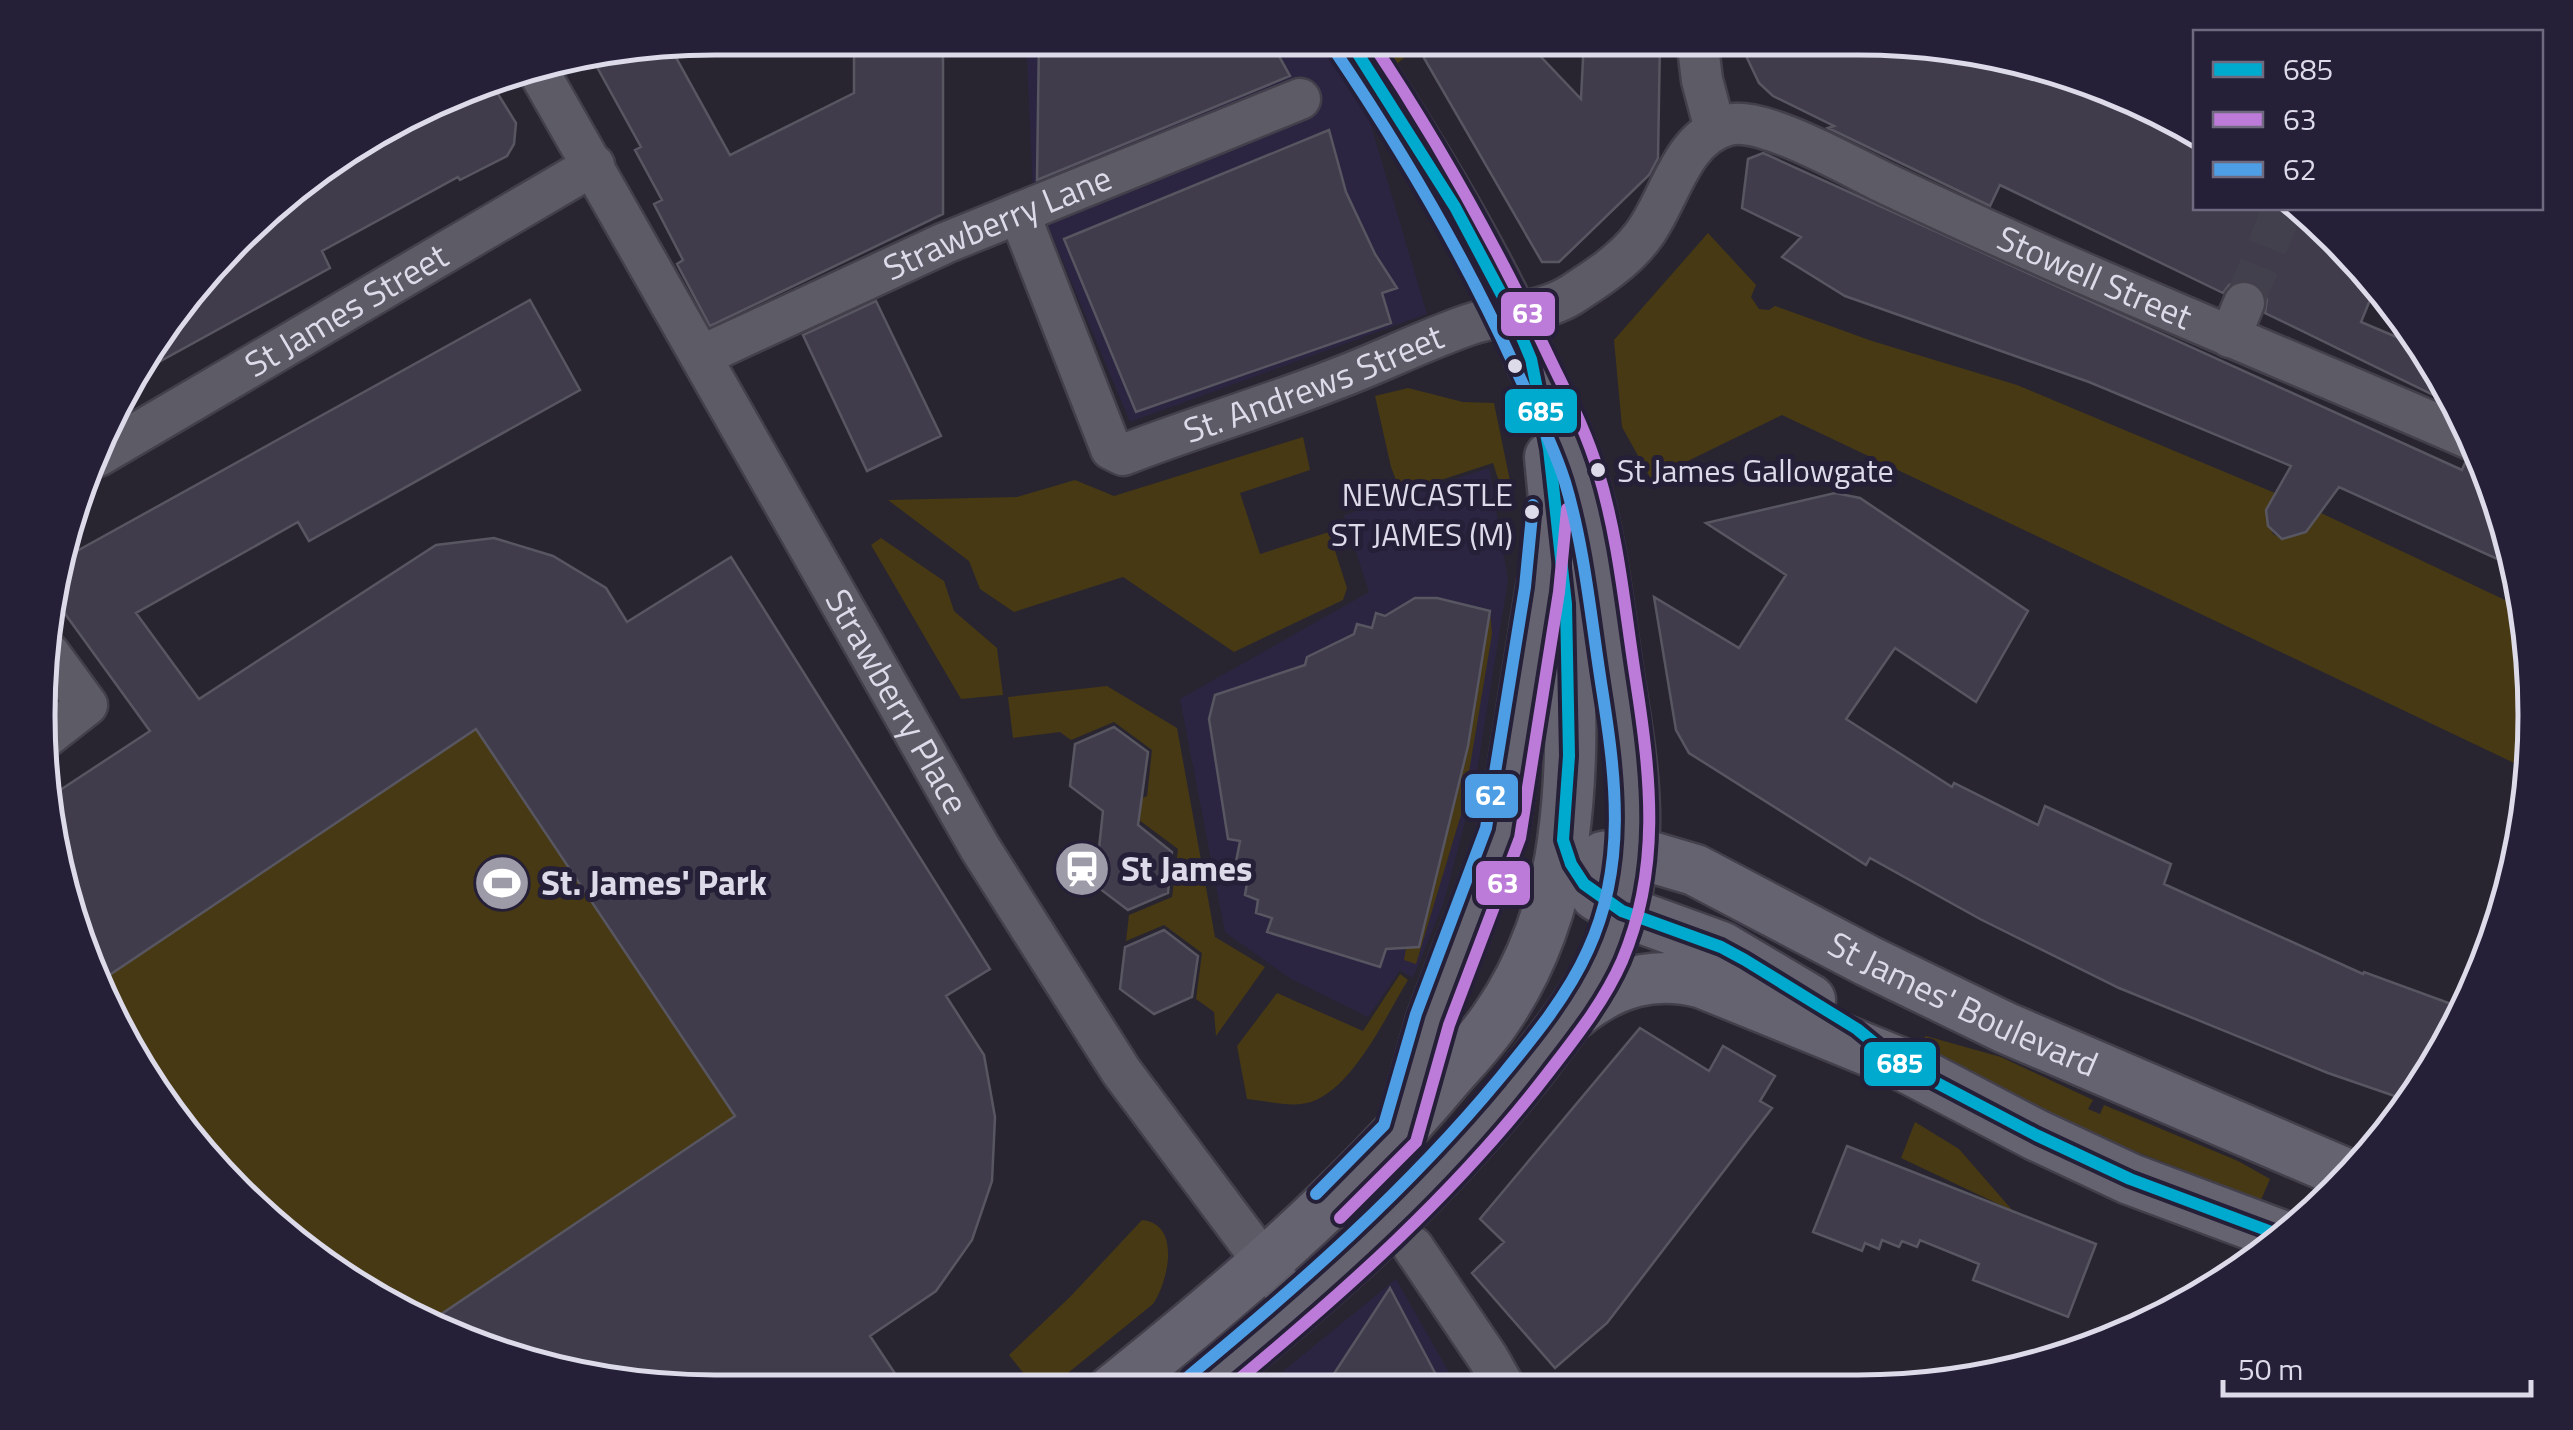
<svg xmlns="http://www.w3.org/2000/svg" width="2573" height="1430" viewBox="0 0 2573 1430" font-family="'Titillium Web',sans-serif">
<rect width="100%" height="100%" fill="#282531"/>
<path fill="#2c2541" d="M1026,38H1345L1427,314L1130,422L1033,190Z
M1489,468L1508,580L1475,783L1444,902L1413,978L1400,970L1368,1017L1291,979L1225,932L1180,699L1369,592L1344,515Z
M1396,1279L1458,1388L1261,1389Z"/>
<path fill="#463914" d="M1378,38H1428L1393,67Z
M1708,233L1756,285L1751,297L1759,309L1769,310L1775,306L1872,341L2017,385L2275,493L2266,517L2273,534L2282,539L2306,532L2321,513L2524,609L2534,671L2531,771L1782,415L1651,479L1622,427L1614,340Z
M1408,388L1463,402L1494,403L1510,481L1500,485L1493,463L1401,493L1391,467L1375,396Z
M1303,437L1310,470L1240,493L1260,554L1329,532L1347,588L1343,600L1234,652L1123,577L1014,612L980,589L969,561L888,500L1017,497L1075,480L1114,496Z
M494,538L553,556L606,588L628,622L731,557L990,969L947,996L984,1055L995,1117L992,1181L972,1240L936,1291L870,1336L906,1390L671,1391L539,1369L376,1301L205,1161L89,974L48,798L436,545Z
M881,538L944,581L954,611L997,648L1003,695L961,699L871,545Z
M1490,611L1492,634L1463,808L1416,964L1404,960L1406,948L1419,947L1468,746Z
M1107,686L1177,728L1215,937L1265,967L1216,1036L1214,1012L1196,999L1202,953L1164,925L1126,941L1129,915L1172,897L1178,849L1139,820L1100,837L1103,815L1147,796L1152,750L1114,722L1071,740L1060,732L1013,738L1008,697Z
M1400,974L1408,980C1386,1016 1353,1088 1311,1102C1293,1108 1266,1101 1247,1099L1237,1046L1277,993L1363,1031Z
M1926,1036L2001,1057L2093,1100L2088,1109L2100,1114L2104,1105L2238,1161L2270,1179L2261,1200L2088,1133L1917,1045Z
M1915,1122L1959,1149L2013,1211L1901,1158Z
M1142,1220C1182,1224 1168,1282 1153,1304L1047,1390H1037L1009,1355L1070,1297Z"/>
<path fill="#403c4b" stroke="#585661" stroke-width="2.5" d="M854,38H943V214L710,326L677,264L683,260L654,204L662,200L635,150L641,147L592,58L669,45L730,155L854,93Z
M1039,38H1269L1290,76L1037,180Z
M1445,38H1523L1581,99L1584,39H1660L1658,158L1649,175L1559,262H1542L1424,58Z
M1738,39H1902L2034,61L2196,128V208H2307L2377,283L2361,322L2425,349L2462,409L2265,313L2267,299L2262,288L2254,282L2240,280L2229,285L2223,293L2000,185L1990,206L1828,128L1834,126L1773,96L1759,83Z
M488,78L516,123L514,144L507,156L460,180L458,177L322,251L330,268L135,375L152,338L303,177Z
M1329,130L1346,192L1375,254L1397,288L1382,293L1391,323L1136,412L1064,239Z
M1763,153L2462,470L2465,463L2483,462L2513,540L2517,568L2339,487L2306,532L2282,539L2268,526L2266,510L2291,466L2089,382L1845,296L1782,257L1801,237L1742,208L1748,159Z
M530,300L580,390L309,541L298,522L136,613L199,699L436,545L494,538L553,556L606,588L627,622L731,557L990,969L946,996L984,1055L995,1117L992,1181L972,1240L936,1291L870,1336L906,1390L671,1391L539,1369L428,1323L735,1116L476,729L96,984L89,974L48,798L150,731L55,600L59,561Z
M876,301L941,436L867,471L803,335Z
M1835,493L1860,498L2028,611L1976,702L1895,648L1846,719L1952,787L1954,783L2038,825L2045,806L2171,864L2164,884L2363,974L2364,972L2465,1009L2444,1054L2409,1101L2328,1073L2119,988L1980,919L1870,858L1866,865L1689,753L1676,730L1654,597L1739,648L1786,575L1706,523Z
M1415,598H1437L1490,611L1468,746L1419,947L1386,949L1380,967L1267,932L1272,918L1256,913L1258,900L1245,895L1247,883L1233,878L1240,841L1228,839L1209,719L1215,695L1305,665L1307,657L1354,634L1357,624L1372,628L1376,613L1385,616Z
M1114,727L1148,752L1138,825L1172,852L1168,893L1128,910L1095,885L1103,811L1070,786L1075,744Z
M1164,930L1198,956L1192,997L1154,1014L1120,989L1125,947Z
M1640,1028L1709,1071L1723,1046L1775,1076L1760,1101L1772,1108L1607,1323L1555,1368L1472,1273L1504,1242L1480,1219Z
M1847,1146L2096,1244L2068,1317L1973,1280L1979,1264L1920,1240L1917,1247L1902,1241L1899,1247L1882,1240L1879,1249L1865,1243L1862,1251L1813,1232Z
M1390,1288L1443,1388L1324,1389Z"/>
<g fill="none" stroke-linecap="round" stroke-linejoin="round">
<path stroke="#43404d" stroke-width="40" stroke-dasharray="40 20" stroke-linecap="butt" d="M2244,303L2283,208"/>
<g stroke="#43404b" stroke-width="45">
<g id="minor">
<path d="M1697,39L1702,80L1715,129"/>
<path id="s1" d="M536,67L980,848L1121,1071L1298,1308"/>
<path id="s2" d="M1019,213L1111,449L1123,455C1192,428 1264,407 1333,380C1379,363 1422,341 1468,325C1501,313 1540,314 1571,295C1596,279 1624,261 1642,237C1670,202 1679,138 1728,125C1763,115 1856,170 1891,186C2083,277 2280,356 2475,441"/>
<path d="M2230,337L2244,303"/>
<path id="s3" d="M701,356L945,243L1300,99"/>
<path id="s4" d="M98,456L594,165"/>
<path d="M41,741L87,705L49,653"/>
<path d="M1413,1247L1488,1358L1505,1388"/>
</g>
</g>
<g stroke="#43404b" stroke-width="55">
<g id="major">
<path id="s5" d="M1603,857L1634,852L1695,870L1868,961L2006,1028L2351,1176"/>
<path d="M1596,895L1622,911L1721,947L1810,1000"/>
<path d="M1574,1014C1613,982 1654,970 1703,983L1897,1062L2036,1135L2130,1179L2285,1237"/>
<path d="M1405,1116L1432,1020L1503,833L1543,581"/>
<path d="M1200,1389C1319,1291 1429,1196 1525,1075C1554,1037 1585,1000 1605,956C1648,862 1635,781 1619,683C1608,614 1602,540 1580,472C1568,434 1550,399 1532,363C1524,346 1519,328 1510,312C1464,217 1407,126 1348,38"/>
<path d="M1113,1390C1231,1295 1347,1197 1444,1081C1462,1060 1482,1040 1497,1017C1532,966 1555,903 1563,841C1581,713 1562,585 1550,457"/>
</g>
</g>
<use href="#minor" stroke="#5d5b65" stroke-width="40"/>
<use href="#major" stroke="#666370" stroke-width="50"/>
<g stroke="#251f37" stroke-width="20">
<path id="bus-1" d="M1348,38L1455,207L1512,314L1531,359L1549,449L1566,604L1569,756L1563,840L1571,864L1584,884L1622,911L1721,947L1745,960L1857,1029L1897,1062L2036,1135L2130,1179L2285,1237"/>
</g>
<g stroke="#251f37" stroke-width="20">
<path id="bus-2" d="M1340,1218L1416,1142L1449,1025L1520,838L1559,592L1567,509
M1227,1389C1343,1293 1456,1193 1548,1073C1575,1038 1604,1002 1622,961C1661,869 1651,778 1636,681C1625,611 1619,540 1598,471C1586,430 1566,393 1548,355C1495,243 1438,141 1369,38"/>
</g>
<g stroke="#251f37" stroke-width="20">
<path id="bus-3" d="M1316,1194L1384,1125L1416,1014L1486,828L1525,587L1533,505
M1189,1376C1300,1284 1407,1190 1499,1079C1532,1039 1567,997 1588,950C1627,865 1616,778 1602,689C1591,620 1585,549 1565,482C1552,441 1532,405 1515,367C1464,255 1402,150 1333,48"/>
</g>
<use href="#bus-1" stroke="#00a9ce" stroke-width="12"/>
<use href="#bus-2" stroke="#bd7bd9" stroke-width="12"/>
<use href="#bus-3" stroke="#4d9ee5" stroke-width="12"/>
</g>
<defs>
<g id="station-disc" transform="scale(2.875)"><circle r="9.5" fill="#9e9ba9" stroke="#251f37"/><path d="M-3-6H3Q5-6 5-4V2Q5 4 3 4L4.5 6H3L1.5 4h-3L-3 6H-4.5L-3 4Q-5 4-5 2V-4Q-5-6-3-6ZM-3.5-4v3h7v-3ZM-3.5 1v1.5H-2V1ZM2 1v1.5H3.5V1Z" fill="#fff"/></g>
<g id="stadium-disc" transform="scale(2.875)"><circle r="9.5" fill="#9e9ba9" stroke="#251f37"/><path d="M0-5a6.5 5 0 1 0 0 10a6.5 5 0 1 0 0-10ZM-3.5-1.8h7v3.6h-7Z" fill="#fff"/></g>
</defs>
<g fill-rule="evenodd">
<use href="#station-disc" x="1082" y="869"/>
<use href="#stadium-disc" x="502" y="883"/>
</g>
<g fill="#dddaea" stroke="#251f37" stroke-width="4">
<circle cx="1515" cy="366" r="9"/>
<circle cx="1598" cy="470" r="9"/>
<circle cx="1532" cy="512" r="9"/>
</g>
<g text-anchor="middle" stroke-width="10" stroke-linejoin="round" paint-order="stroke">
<g font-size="32" fill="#dddaea" stroke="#251f37" text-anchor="start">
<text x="1617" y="482">St James Gallowgate</text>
<text x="1513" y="506" text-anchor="end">NEWCASTLE<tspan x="1513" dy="40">ST JAMES (M)</tspan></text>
</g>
<g font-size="35" fill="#dddaea" stroke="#251f37">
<text dy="12" stroke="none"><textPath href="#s3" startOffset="325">Strawberry Lane</textPath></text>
<text dy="12" stroke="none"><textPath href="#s2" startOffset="1380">Stowell Street</textPath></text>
<text dy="12" stroke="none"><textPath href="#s4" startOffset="288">St James Street</textPath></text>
<text dy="12" stroke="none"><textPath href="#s2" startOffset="470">St. Andrews Street</textPath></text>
<text dy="12" stroke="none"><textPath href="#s1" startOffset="730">Strawberry Place</textPath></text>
<text dy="12" stroke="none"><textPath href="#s5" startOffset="395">St James' Boulevard</textPath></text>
</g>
<g font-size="35" font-weight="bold" fill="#dddaea" stroke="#251f37" text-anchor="start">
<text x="1121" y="881">St James</text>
<text x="541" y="895">St. James' Park</text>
</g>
</g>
<path d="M0 0H2573V1430H0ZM715 55H1858A660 660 0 0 1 2518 715V715A660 660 0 0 1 1858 1375H715A660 660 0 0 1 55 715V715A660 660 0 0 1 715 55Z" fill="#251f37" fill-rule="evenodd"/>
<path fill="none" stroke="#dddaea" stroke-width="5" d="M715 55H1858A660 660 0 0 1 2518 715V715A660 660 0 0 1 1858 1375H715A660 660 0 0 1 55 715V715A660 660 0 0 1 715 55Z"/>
<g stroke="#251f37" stroke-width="4">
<rect x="1499" y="290" width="58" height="48" rx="10" fill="#bd7bd9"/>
<rect x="1503" y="387" width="76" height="48" rx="10" fill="#00a9ce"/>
<rect x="1463" y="772" width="57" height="48" rx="10" fill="#4d9ee5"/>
<rect x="1474" y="859" width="58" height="48" rx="10" fill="#bd7bd9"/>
<rect x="1862" y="1040" width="76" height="48" rx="10" fill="#00a9ce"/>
</g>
<g font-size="28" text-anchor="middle" font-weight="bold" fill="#fff">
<text x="1528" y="323">63</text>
<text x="1541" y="421">685</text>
<text x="1491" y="805">62</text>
<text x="1503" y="893">63</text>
<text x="1900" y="1073">685</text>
</g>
<rect x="2193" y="30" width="350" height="180" fill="#251f37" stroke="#6f6a7f" stroke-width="2.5"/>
<rect x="2213" y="62" width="50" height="15" fill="#00a9ce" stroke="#6f6a7f" stroke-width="2.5"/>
<text x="2283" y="80" font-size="30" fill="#dddaea">685</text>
<rect x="2213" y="112" width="50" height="15" fill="#bd7bd9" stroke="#6f6a7f" stroke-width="2.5"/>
<text x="2283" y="130" font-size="30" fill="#dddaea">63</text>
<rect x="2213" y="162" width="50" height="15" fill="#4d9ee5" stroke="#6f6a7f" stroke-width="2.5"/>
<text x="2283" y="180" font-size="30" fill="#dddaea">62</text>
<path d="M2223 1380v15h308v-15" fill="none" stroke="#dddaea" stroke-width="5"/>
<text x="2238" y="1380" font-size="30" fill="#dddaea" stroke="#251f37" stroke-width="8" paint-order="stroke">50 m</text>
</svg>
